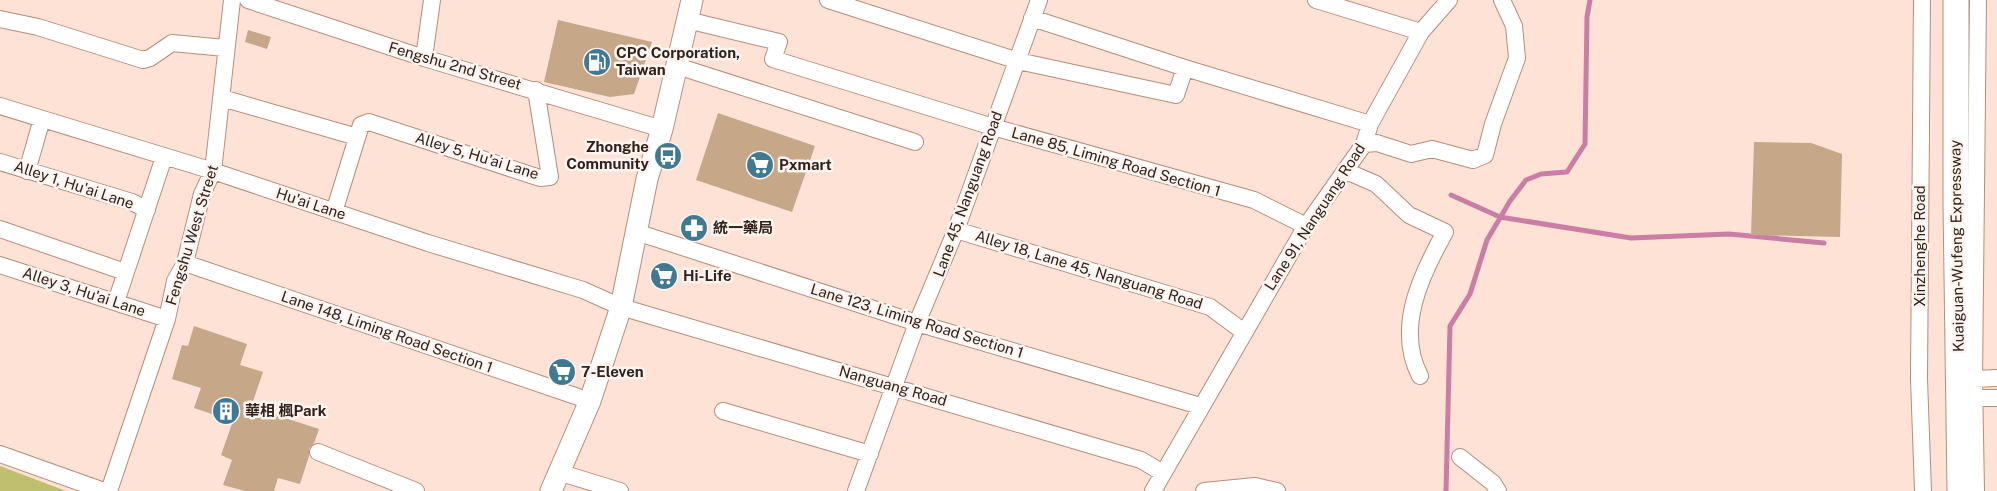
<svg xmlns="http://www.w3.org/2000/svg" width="1997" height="491" viewBox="0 0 1997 491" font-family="'Public Sans','Noto Sans TC',sans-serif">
<rect width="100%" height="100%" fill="#fde2d5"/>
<path fill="#c0bf6f" d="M0,466L66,491H0Z"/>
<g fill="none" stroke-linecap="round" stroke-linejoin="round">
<path stroke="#ca7ea6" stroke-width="5" d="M1451,195L1500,217L1631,238L1729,234L1824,243
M1446,491L1450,326L1470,294L1487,240L1510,201L1526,180L1541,174L1567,172L1585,144L1587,17L1590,0"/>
</g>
<path fill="#c6a787" d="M558,20L652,42L634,94L610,97L544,82Z
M248,30L271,37L267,49L245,42Z
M718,113L815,146L792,212L696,180Z
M1754,142L1811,143L1842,154L1840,237L1751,235Z
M194,326L247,344L240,365L263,372L251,407L319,429L314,443L309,449V456L300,484L278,478L274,491H245L223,485L232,460L221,455L233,421L194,408L201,388L172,379L182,345L188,346Z"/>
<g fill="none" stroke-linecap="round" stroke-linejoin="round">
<g stroke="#b68e7a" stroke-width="18">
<path id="minor" d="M248,0L424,58L662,129
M828,0L1018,61L1176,95L1185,68
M1316,0L1421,32
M1922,0L1919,379L1923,491
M1032,18L1185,68L1370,124
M0,19L38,27L143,60L150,58L172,43L225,48
M687,20L779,42L773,59L993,127L1254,200L1306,226
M424,58L432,0
M677,66L915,142
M222,98L357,137
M0,106L213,171L428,243L583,290L621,307L1141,460L1163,473
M1364,144L1377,143L1411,154L1432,149L1473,160L1485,155L1493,124L1517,58L1514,26L1502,0
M0,162L132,202L147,210
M27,171L42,119
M1346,171L1376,184L1409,215L1445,232C1421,275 1395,328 1420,376
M334,212L361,125L369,122L540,178L550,177L536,90
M0,229L125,272
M956,230L1210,307L1244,332
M636,232L917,323L1200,406
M185,263L590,401
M0,265L167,319
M116,302L164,157
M1974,379L1997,378
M1974,398H1997
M723,411L870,454
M318,452L416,491
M0,454L104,491
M1460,457L1493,483L1498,491
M558,472L620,491
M109,491L167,319L175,281L185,263L202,194L213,171L232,0
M856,491L917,323L956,230L1039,0
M1153,491L1306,226L1364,144L1370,124L1421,32L1449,0
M1204,491L1255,486L1277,491
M1976,491L1974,379L1978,0"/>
</g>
<g stroke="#b68e7a" stroke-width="23">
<path id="major" d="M551,491L590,401L621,307L647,179L662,129L692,0"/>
</g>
<g stroke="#b68e7a" stroke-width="27">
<path id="highway" d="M1956,0V204L1960,491"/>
</g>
<use href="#minor" stroke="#fff" stroke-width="16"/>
<use href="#major" stroke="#fff" stroke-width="21"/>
<use href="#highway" stroke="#fff" stroke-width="25"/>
</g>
<defs>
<g id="fuel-disc" transform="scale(1.4375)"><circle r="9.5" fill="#3f7a92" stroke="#fdf4ef"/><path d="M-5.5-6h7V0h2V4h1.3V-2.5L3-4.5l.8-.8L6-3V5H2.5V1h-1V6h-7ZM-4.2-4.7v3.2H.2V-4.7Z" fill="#fff"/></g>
<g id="bus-disc" transform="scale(1.4375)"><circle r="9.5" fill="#3f7a92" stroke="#fdf4ef"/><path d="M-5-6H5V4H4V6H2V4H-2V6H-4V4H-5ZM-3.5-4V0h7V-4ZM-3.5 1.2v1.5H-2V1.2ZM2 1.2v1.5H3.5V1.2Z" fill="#fff"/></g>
<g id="supermarket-disc" transform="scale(1.4375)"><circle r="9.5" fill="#3f7a92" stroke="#fdf4ef"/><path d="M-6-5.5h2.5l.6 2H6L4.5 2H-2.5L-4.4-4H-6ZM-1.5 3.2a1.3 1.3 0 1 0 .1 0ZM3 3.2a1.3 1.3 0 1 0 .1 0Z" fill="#fff"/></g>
<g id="pharmacy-disc" transform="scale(1.4375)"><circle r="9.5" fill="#3f7a92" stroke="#fdf4ef"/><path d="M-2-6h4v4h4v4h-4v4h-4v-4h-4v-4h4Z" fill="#fff"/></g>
<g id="building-disc" transform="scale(1.4375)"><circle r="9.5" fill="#3f7a92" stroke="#fdf4ef"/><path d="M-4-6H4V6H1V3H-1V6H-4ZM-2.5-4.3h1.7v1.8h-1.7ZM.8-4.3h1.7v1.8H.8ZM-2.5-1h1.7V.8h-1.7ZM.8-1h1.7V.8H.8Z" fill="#fff"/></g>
</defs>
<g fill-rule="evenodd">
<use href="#fuel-disc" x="597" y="62"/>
<use href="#bus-disc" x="668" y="156"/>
<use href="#supermarket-disc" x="760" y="165"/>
<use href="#pharmacy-disc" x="694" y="228"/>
<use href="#supermarket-disc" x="664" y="276"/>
<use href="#supermarket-disc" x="562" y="372"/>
<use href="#building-disc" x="226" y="411"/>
</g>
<g text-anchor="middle" stroke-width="5" stroke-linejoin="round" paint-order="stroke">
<g font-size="15" font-weight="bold" fill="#31221a" stroke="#fdf4ef" text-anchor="start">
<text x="616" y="58">CPC Corporation,<tspan x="616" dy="17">Taiwan</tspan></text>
<text x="649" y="152" text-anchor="end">Zhonghe<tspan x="649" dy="17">Community</tspan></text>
<text x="779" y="170">Pxmart</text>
<text x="713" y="233">統一藥局</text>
<text x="683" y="281">Hi-Life</text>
<text x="581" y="377">7-Eleven</text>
<text x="245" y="416">華相 楓Park</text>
</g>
<g font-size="15" fill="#31221a" stroke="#fdf4ef">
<text transform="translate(455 66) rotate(16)" y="5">Fengshu 2nd Street</text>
<text transform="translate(477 156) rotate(17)" y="5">Alley 5, Hu'ai Lane</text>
<text transform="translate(1116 162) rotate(16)" y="5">Lane 85, Liming Road Section 1</text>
<text transform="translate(74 185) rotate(18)" y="5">Alley 1, Hu'ai Lane</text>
<text transform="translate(968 194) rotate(-70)" y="5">Lane 45, Nanguang Road</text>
<text transform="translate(311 204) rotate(18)" y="5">Hu'ai Lane</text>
<text transform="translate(1315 217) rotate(-57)" y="5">Lane 91, Nanguang Road</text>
<text transform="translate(192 235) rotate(-73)" y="5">Fengshu West Street</text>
<text transform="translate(1920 246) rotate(-90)" y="5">Xinzhenghe Road</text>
<text transform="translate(1957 246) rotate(-91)" y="5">Kuaiguan-Wufeng Expressway</text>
<text transform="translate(1089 270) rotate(17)" y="5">Alley 18, Lane 45, Nanguang Road</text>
<text transform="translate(84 292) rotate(18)" y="5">Alley 3, Hu'ai Lane</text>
<text transform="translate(917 321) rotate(17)" y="5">Lane 123, Liming Road Section 1</text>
<text transform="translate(387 332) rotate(19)" y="5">Lane 148, Liming Road Section 1</text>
<text transform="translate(893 386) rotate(16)" y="5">Nanguang Road</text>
</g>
</g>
</svg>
